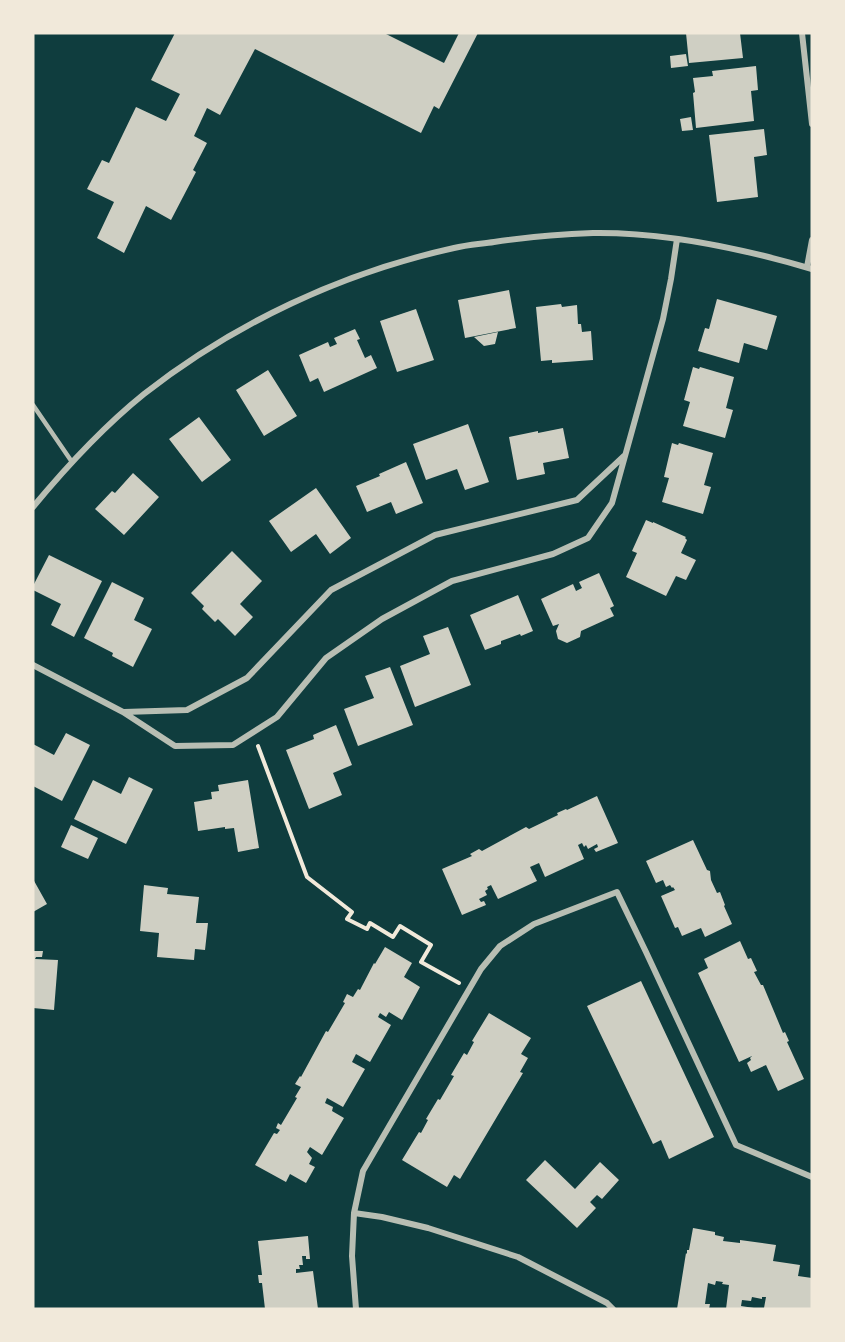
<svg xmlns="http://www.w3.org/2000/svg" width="845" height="1342" viewBox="0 0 845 1342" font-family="'Crimson Pro',serif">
<rect width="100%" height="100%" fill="#0f3d3e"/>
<path fill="#cfcfc3" d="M175,33H384L444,63L459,33H478L439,109L434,106L421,133L255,49L220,115L207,108L194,136L207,143L193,170L196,172L171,220L146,206L124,253L97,238L114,202L87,189L102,160L109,163L136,107L166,121L180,94L151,80Z
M686,33H740L743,58L689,63Z
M686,54L688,66L671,68L670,56Z
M756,66L758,90L751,91L754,121L696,128L693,93L695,92L693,78L713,76L712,71Z
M691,117L693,130L682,131L680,119Z
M764,129L767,155L754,157L758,197L717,202L709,135Z
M509,290L516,328L465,338L458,300Z
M717,299L777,316L767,350L744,343L739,363L698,351L705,328L709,329Z
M561,304L562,307L577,305L578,324H581L582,332L591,331L593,360L552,363V360L541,361L536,307Z
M416,309L434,360L397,372L380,321Z
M355,329L360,339L357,340L365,358L371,355L377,368L324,392L318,378L310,382L299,355L328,342L330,347L337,344L334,338Z
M498,332L495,344L484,346L474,337Z
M693,367L699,369L700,367L734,377L726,408L733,410L725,438L683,426L690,402L684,400Z
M268,370L297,416L264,436L236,390Z
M199,417L231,460L202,482L169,439Z
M468,424L489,482L465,490L457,469L426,480L413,444Z
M563,428L569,458L543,463L545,474L517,480L509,437L538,431V433Z
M672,443L678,445L679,443L713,453L704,485L711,487L703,514L662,502L669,478L664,477Z
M406,462L423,503L396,514L391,502L367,512L356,486L380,476L379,474Z
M133,473L159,497L124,535L95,509L112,491L115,493Z
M316,488L351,538L330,554L316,534L291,552L269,521Z
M646,520L653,523V522L686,537L685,538L687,540L681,553L696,560L686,580L676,576L666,596L626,577L637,553L632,551Z
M232,551L262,581L240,604L253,617L235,636L218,619L215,622L202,609L204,606L191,593Z
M49,555L102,581L74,637L51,625L61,604L33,590V586Z
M599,573L614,606L610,608L614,616L581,631L580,637L567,643L558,639L556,631L559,624L553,626L541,599L573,584L576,591L582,588L579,582Z
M112,582L144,598L134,620L152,629L133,667L112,656L113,653L84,638Z
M518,595L533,631L521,636L520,634L501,641V644L485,650L470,615Z
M448,627L471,685L415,707L400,666L430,654L423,636Z
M390,667L413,725L358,746L344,709L374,698L365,676Z
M336,725L352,765L333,773L342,795L309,809L286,750L314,739L313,735Z
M66,733L90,745L62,801L33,786V744L54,755Z
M129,777L153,789L126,844L74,819L93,780L121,794Z
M248,780L259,848L238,852L234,828L225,829V827L198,831L194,802L212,799L211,792L219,791L218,785Z
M597,796L618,843L596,852L594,849L598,847L597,844L588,849L586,845L584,847L582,843L578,845L584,859L545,877L539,863L530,867L537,881L498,899L491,885L487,887L488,889L485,891L487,895L479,899L481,902L484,901L486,905L462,915L442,869L472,856L470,854L479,849L482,851L526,827L529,829L558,815L557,813L566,809L567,810Z
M71,825L98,838L88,859L61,847Z
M693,840L707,870L710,871L711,880L717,893L720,892L725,905L724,906L732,924L705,937L701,928L682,936L678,927L675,928L661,896L675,890L673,887L672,888L670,885L666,887L663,880L656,883L646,861Z
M33,879L47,904L33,912Z
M144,885L168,888L167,894L199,897L196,923H208L205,950L195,949L194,960L157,957L159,933L140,931Z
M740,941L748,959L751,958L757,971L754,972L761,985H763L783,1033L785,1032L789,1041L787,1042L804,1079L778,1091L766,1065L751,1072L747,1063L751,1060L750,1058L752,1056L739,1062L698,973L708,968L704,959Z
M385,947L412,963L404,977L420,987L402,1020L389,1012L386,1017L380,1013L378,1017L391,1025L370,1062L356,1054L352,1062L365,1069L343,1107L327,1098L325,1103L333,1107L332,1111L344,1118L322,1155L310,1147L307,1152L312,1158L309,1164L315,1167L306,1183L290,1174L286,1182L255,1165L274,1133L277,1134L280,1130L276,1128L278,1123L281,1125L297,1098L295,1097L301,1087L295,1084L300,1076L301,1077L326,1031L328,1032L345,1003L343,1002L347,994L353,997L358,989L360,990L374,963L375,964Z
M33,951H43L42,957H36L35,959L58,960L54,1010L33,1008Z
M641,981L714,1137L669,1159L661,1140L653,1144L587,1006Z
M489,1013L531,1038L521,1054L528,1058L520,1072L523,1073L460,1179L454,1175L447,1187L402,1160L419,1132L421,1133L428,1120L426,1119L438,1099L440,1100L454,1076L451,1075L464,1053L467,1055L474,1042L472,1041Z
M545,1160L575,1189L600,1162L619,1180L602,1199L597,1195L590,1202L596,1208L577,1228L526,1180Z
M693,1228L715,1232V1235L724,1237L723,1241L740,1243V1240L776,1245L773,1261L800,1265L798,1276L812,1278V1309L764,1308L766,1297H762V1299L752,1297L751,1301L742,1300L741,1306L754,1308L753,1309H726L729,1285L722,1284L723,1282L716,1281L715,1285L708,1283L705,1304H710L709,1309H677L686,1253L687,1254V1250H689Z
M308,1236L310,1259H306V1256H302L303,1265H299L300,1269H296V1273L313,1271L318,1309H265L262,1283H259L258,1275H262L258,1241Z"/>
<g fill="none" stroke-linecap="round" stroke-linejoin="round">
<path stroke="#f1e9da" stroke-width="4" d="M258,746L307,877L352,912L347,919L367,929L370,923L393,937L400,926L431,945L421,962L459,983"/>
<path stroke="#b8beb3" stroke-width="4.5" d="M33,405L72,462"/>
<path stroke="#b8beb3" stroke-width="6" d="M802,33L812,124
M807,267L812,240
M33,507C67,466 103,427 144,394C235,323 341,273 454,248C467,245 481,244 494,242C527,237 560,234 593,233C664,232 744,249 812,269
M33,665L123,712L175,746L233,745L277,717L326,658L382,619L452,581L553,554L588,538L612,503L663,319L671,279L677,239
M124,712L187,710L247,678L331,590L435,535L577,500L624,456
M354,1213L382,1217L428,1228L518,1257L607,1303L613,1309
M356,1309L352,1256L354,1213L363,1171L481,969L500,946L534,924L617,892L646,952L736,1145L812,1177"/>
</g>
<rect width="845" height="1342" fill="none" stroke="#f1e9da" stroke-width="69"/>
</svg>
